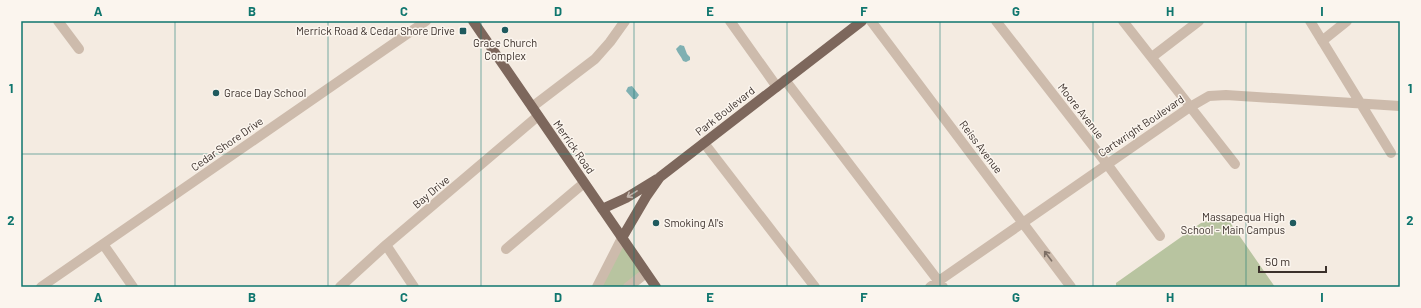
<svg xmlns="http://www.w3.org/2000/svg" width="1421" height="308" viewBox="0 0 1421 308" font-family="Barlow,sans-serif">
<rect width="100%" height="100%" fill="#f4ebe1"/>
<path fill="#b8c4a0" d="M1225,215L1275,287H1116V283L1201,223Z
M622,240L645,273L626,287H598Z"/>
<path fill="#7fb0b2" d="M680,45L684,46L687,54L690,57V60L686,62L683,61C681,56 678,54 676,49Z
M632,86L639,95L636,99H633L626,91L628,87Z"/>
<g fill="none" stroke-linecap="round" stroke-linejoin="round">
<path stroke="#cdbbac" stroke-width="10" d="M58,21L79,49
M730,21L777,87
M871,21L1071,287
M996,21L1107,164L1160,236
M1123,21L1235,164
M1310,21L1391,153
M1322,41L1347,21
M1152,57L1199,21
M785,80L943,287
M532,107L595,59L610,42L625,21
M704,143L815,287
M103,244L133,287
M386,245L414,287
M506,249L584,183
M41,287L426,21
M340,287L386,245L538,116
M597,287L622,238
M628,287L646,273
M930,287L1190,107L1209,96L1226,95L1400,106"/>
<path stroke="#7d675c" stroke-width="10" d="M473,21L656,287
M602,209L626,198L657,179
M622,238L646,197L660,177L862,21"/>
</g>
<defs><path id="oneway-shaft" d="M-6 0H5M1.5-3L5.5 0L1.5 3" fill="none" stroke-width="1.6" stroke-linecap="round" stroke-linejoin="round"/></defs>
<use stroke="#c2b5ac" href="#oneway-shaft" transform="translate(632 194) rotate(148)"/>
<use stroke="#7d6f65" href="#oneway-shaft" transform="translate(1048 256) rotate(-127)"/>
<path fill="none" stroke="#0f766e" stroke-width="1" stroke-opacity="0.55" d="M175,21V287M328,21V287M481,21V287M634,21V287M787,21V287M940,21V287M1093,21V287M1246,21V287M21,154H1400"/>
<g fill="#1f5a5e" stroke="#fbf5ee" stroke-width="1.5">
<circle cx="505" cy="30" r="4"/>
<rect x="459" y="27" width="8" height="8" rx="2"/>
<circle cx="216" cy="93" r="4"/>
<circle cx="656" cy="223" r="4"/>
<circle cx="1293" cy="223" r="4"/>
</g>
<g text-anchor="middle" stroke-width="3" stroke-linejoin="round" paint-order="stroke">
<g font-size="11" fill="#3b302b" stroke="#fbf5ee" text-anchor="end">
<text x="455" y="35">Merrick Road &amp; Cedar Shore Drive</text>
<text x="505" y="47" text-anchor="middle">Grace Church<tspan x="505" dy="13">Complex</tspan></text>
<text x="224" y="97" text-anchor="start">Grace Day School</text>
<text x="1285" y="221">Massapequa High<tspan x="1285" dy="13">School - Main Campus</tspan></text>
<text x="664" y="227" text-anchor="start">Smoking Al's</text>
</g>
<g font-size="11" fill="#3b302b" stroke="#fbf5ee">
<text transform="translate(725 111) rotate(-38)" y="4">Park Boulevard</text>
<text transform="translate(1081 111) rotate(52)" y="4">Moore Avenue</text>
<text transform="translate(1141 126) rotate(-34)" y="4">Cartwright Boulevard</text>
<text transform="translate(227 144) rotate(-35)" y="4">Cedar Shore Drive</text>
<text transform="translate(574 147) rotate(55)" y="4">Merrick Road</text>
<text transform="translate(981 147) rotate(53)" y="4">Reiss Avenue</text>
<text transform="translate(431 192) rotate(-40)" y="4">Bay Drive</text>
</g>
</g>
<rect width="1421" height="308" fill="none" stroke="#fbf5ee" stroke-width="44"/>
<path d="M1259 266v6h67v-6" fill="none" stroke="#3b302b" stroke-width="2"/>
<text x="1265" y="266" font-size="12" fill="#3b302b" stroke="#fbf5ee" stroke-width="3" paint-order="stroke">50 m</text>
<rect x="22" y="22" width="1377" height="264" fill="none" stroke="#0f766e" stroke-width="1.5"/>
<g font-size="13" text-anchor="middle" font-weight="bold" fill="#0f766e">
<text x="98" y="16">A</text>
<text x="252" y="16">B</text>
<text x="404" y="16">C</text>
<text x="558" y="16">D</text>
<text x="710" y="16">E</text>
<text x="864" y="16">F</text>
<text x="1016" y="16">G</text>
<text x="1170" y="16">H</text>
<text x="1322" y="16">I</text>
<text x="11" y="93">1</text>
<text x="1410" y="93">1</text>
<text x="11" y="225">2</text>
<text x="1410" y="225">2</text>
<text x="98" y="302">A</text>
<text x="252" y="302">B</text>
<text x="404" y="302">C</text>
<text x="558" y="302">D</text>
<text x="710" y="302">E</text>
<text x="864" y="302">F</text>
<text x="1016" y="302">G</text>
<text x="1170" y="302">H</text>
<text x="1322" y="302">I</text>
</g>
</svg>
